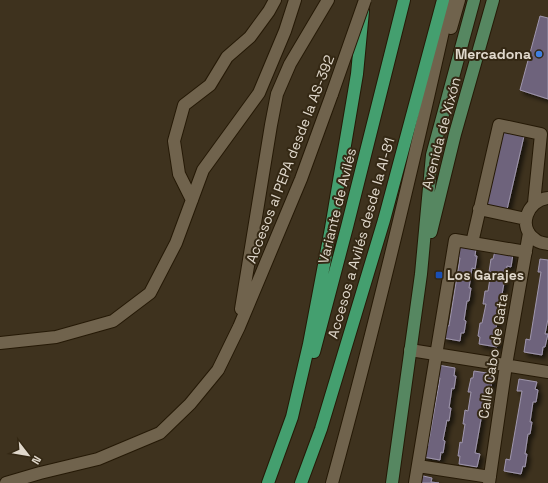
<svg xmlns="http://www.w3.org/2000/svg" width="548" height="483" viewBox="0 0 548 483" font-family="'Space Grotesk',sans-serif">
<defs>
<filter id="shadow"><feDropShadow dx="3.5" dy="3.5" stdDeviation="2" flood-color="#0009"/></filter>
</defs>
<rect width="100%" height="100%" fill="#3e321e"/>
<path fill="#6e647b" stroke="#9f96ae" filter="url(#shadow)" d="M540,16L548,18V99L520,90Z
M500,131L524,136L506,214L484,209Z
M458,245L476,248L475,256H477L475,269L472,268L469,288H471L469,301H467L464,320L466,321L464,333H461L460,341L443,338L445,325L449,326L460,258L456,257Z
M495,251L513,254L511,267L507,266L495,334L500,335L497,347L479,344L480,337L478,336L480,323H482L486,304H483L485,291H488L491,272H489L491,259H493Z
M540,259L548,260V319L545,334H548L545,347H543L542,355L524,352L526,339L530,340L541,272H538Z
M438,365L455,368L454,376H456L454,389L452,388L449,408H451L449,421L447,420L443,440L445,441L443,453L441,452L440,460L423,457L424,446H428L440,378L436,377Z
M474,371L493,374L491,387L487,386L475,453L480,454L477,467L459,464L460,456H458L460,442L462,443L465,424H463L465,410L468,411L471,392H468L471,378H473Z
M519,379L537,382L535,389L538,390L536,402H533L530,422H532L530,434H528L525,454H527L525,467L523,466L521,474L504,471L506,459L510,460L522,391H517Z
M419,475L432,478L431,482L439,483H418Z"/>
<g fill="none" stroke-linecap="round" stroke-linejoin="round">
<g stroke="#251906" stroke-width="14">
<path id="street" d="M548,198C527,200 517,228 536,240C539,243 544,243 548,244
M192,200L179,174L174,141L184,105L210,85L227,57L250,37L269,11L275,0
M479,209L526,219
M472,243L499,125L541,134L534,203
M0,343L56,337L113,321L150,293L176,243L203,170L259,93L285,31L295,0
M410,350L548,372
M418,466L490,477
M415,483L455,240L526,252
M489,483L506,365L529,233"/>
</g>
<g stroke="#251906" stroke-width="14">
<path id="secondary" d="M451,28L459,0
M241,309L271,125L277,94L290,64L328,0
M6,483L40,473L98,459L160,433L190,404L218,370L239,327L301,179L332,94
M332,483C376,323 414,162 450,0"/>
</g>
<g stroke="#251906" stroke-width="14">
<path id="primary" d="M431,232L455,134L493,0
M392,483L421,274L432,155L474,0"/>
</g>
<g stroke="#251906" stroke-width="14">
<path id="highway" d="M314,352L347,227L404,0
M268,483L292,417L309,344L331,228L357,74L363,11
M301,483L321,429L384,220L443,0"/>
</g>
<use href="#street" stroke="#70634d" stroke-width="12"/>
<use href="#secondary" stroke="#70634d" stroke-width="12"/>
<use href="#primary" stroke="#568761" stroke-width="12"/>
<use href="#highway" stroke="#449f6f" stroke-width="12"/>
<g stroke="#251906" stroke-width="14" stroke-linecap="butt">
<path id="secondary-bridge" d="M332,94L365,0"/>
</g>
<use href="#secondary-bridge" stroke="#70634d" stroke-width="12"/>
</g>
<circle fill="#3f7fe0" stroke="#342814" stroke-width="1.5" cx="539" cy="54" r="4"/>
<rect fill="#1a4fb4" stroke="#342814" stroke-width="1.5" x="435" y="271" width="8" height="8" rx="2"/>
<g text-anchor="middle" stroke-width="4" stroke-linejoin="round" paint-order="stroke">
<g font-size="14" font-weight="bold" fill="#e0d8cc" stroke="#342814" text-anchor="end">
<text x="531" y="59">Mercadona</text>
<text x="447" y="280" text-anchor="start">Los Garajes</text>
</g>
<g font-size="14" fill="#e0d8cc" stroke="#342814">
<text transform="translate(441 133) rotate(-75)" y="5">Avenida de Xixón</text>
<text transform="translate(290 159) rotate(-69)" y="5">Accesos al PEPA desde la AS-392</text>
<text transform="translate(337 206) rotate(-76)" y="5">Variante de Avilés</text>
<text transform="translate(361 238) rotate(-74)" y="5">Accesos a Avilés desde la AI-81</text>
<text transform="translate(493 356) rotate(-81)" y="5">Calle Cabo de Gata</text>
</g>
</g>
<g transform="translate(28 455) rotate(121)" stroke="#342814" stroke-width="3" paint-order="stroke">
<path d="M0-3L7 15L0 10L-7 15Z" fill="#e0d8cc"/>
<text y="-6" font-size="11" font-weight="bold" text-anchor="middle" fill="#e0d8cc">N</text>
</g>
</svg>
